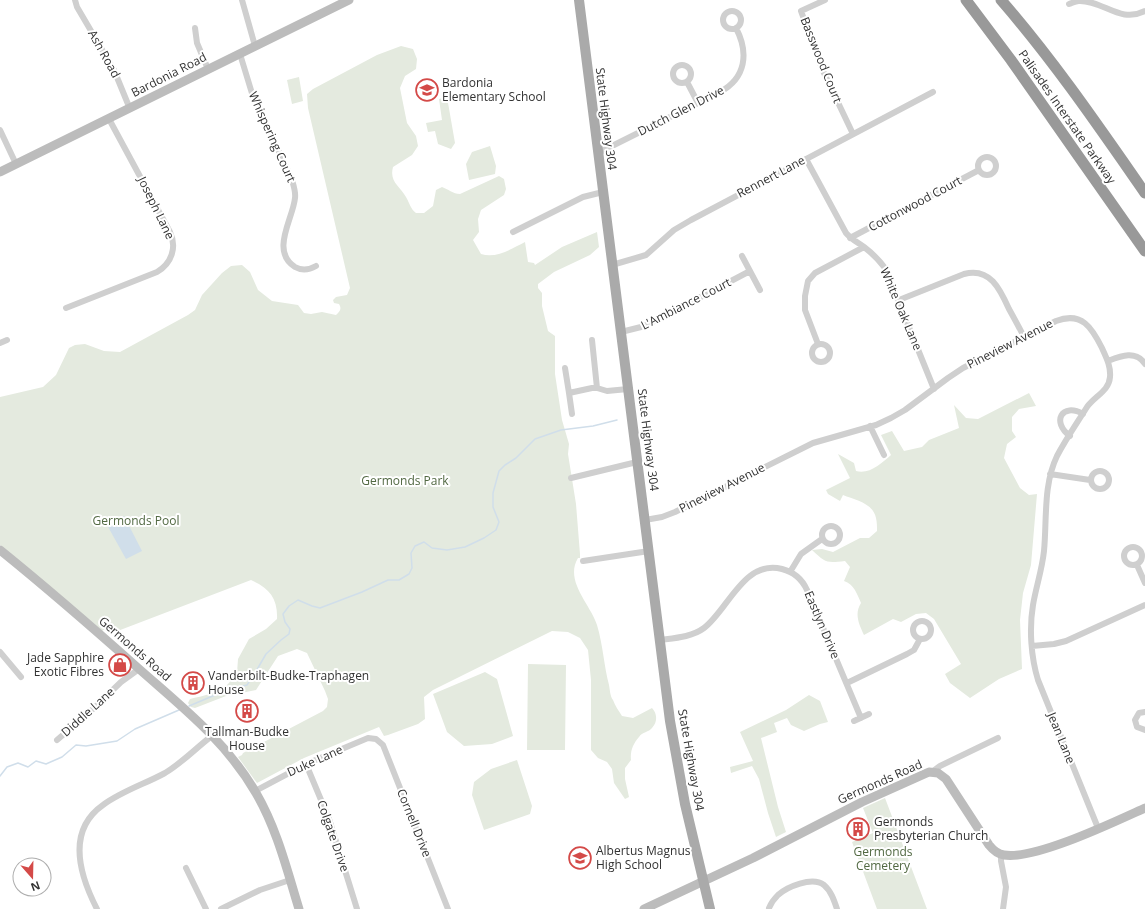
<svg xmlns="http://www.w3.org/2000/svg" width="1145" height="909" viewBox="0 0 1145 909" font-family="'Open Sans',sans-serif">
<rect width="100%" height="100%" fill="#fff"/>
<path fill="#e4eadf" d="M401,46L413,49L417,59L416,69L405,76L400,88L407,123L416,136L418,146L412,155L393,167C389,182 400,186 406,197C410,204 410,208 416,213H424L433,206L436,190L442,187C448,189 453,194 460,194L499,176L504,179L506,189L504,195L481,210L478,219L479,232L473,240L481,254C496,259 511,249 525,242L528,262L534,263L535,265L562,247L597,232L599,247L590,255L554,272L538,284V288L542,293V306L548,331L555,336V374L562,420L569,444L568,454L576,504L580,554V558H578C564,581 591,605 597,625C603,645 604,666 609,685C610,690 610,696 613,700C615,706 619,711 622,716L633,718L652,708C657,713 658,722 652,728C649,732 642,732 639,737C633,744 630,751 631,760L625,768V779L629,797L625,799L614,783L612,769L607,762L598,758L591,750V680L588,650L580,638L568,632L552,631L433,690L424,697L425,719L418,724L388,735L384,736L379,727L304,758L257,783L238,757L242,755L243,753L323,711L327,707L328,699L325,691L307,653L297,649L278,656L256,690L226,696L195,708L191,707L188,703L190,699C202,696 220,693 229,683C232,679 233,677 237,673L238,659L249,639L266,629L277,619C278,598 269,588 251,580L115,632H108L105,629L102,631L0,545V397L43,387L56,375L69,348L75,345L85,344L104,351L120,352L188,315L195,310L202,295L222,273L231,266L242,265L250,272L258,290L272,301L298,305L304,313L311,314L322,312L336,315C340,311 342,309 339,304L334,303L333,300L336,297L347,295L350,288L308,108L307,94L313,89L377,55Z
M299,77L303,101L292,104L287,80Z
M447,97L455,143L451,149L438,144L435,131L428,132L426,123L442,120L439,99Z
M490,146L496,166L495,174L469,180L466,164L472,152Z
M1029,393L1036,406L1019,409L1012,417V431L1016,437L1007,444L1004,458L1020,488L1029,495L1037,494L1031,565L1023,593L1020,620L1022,669L999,679L970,698L950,683L945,674L961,664L934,619L926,613L916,614L901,622L893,619L864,635C859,624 854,614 861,603C857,594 854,584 844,581L850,567L845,561C826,563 826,563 812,550L822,549L833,552L860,538H869L877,531C877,527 877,522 876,518C873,503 855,500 843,495L840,501L828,494L826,490L850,478L838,454L854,463L856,471C869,475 882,463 891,455L881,435L892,431L904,451L922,447L929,440L959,428L954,405L966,418L978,419Z
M528,664L566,665L565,750H527Z
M485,672L497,679L513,736L492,744L464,746L447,732L433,694Z
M809,695L820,701L828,722L820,724L804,731L791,725L787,718L774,723L777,732L761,738L778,807L786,832L776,837L768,813L759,779L752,766L731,773L730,767L753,761L740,732L786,710Z
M517,760L532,806L530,814L484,830L472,795L474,782L491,769Z
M885,798L927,909H877L852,842L873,833L863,808Z"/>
<path fill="#d0deea" d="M124,516L142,551L126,559L107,525Z"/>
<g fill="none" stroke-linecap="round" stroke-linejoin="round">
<path stroke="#d0deea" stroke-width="1.5" d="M189,706L227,690L247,685L255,673L266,654L281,640L289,634L290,629L285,622L283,614L289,606L298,600L312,606L320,608L362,592L388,580H399L409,574L412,568L411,553L415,546L424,542L432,548L447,550L465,547L484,538L496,530L499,522L493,507V493L499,471L505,465L516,458L535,439L561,430L593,426L617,420
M0,776L7,767L18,763L28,767L36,761L46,764L62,757L76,745L86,746L117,741L135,729L179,710"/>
<path stroke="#cfcfcf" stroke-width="6" d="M75,0L77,7L114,70L130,109
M242,0L255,46
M825,0L801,11L823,71L853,134
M1069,4C1072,3 1076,1 1079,1C1103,0 1120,24 1145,11
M723 20a9 9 0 1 1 18 0a9 9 0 1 1-18 0Z
M195,28L197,43L208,69
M240,54L254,100L291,177C293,184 296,191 295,198C293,219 270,251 295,267C302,271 309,270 316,266
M673 74a9 9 0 1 1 18 0a9 9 0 1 1-18 0Z
M687,82L698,103
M0,130L16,164
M598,153L720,92C746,78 749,53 736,28
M978 166a9 9 0 1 1 18 0a9 9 0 1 1-18 0Z
M806,159L846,233C851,239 857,242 864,247C872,253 879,260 885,268L934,389
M513,232L583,197L603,192
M850,238L979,170
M742,256L760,290
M612,265L646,255L674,230L691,220L933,92
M899,300L964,274C990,267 1000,289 1009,309C1014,318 1019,327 1024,337
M66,308L157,272C172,263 177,247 170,232L109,119
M621,332L641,327L657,320L750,271
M592,340L597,388
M0,343L7,340
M812 353a9 9 0 1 1 18 0a9 9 0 1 1-18 0Z
M818,344L805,310V296L808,281L815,273L864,247
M1108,361C1121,356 1136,350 1145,364
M565,368L569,393L592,388H597L607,391L628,389
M569,393L572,414
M870,426L884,455
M1070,436C1051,422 1062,402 1083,414
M1091 480a9 9 0 1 1 18 0a9 9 0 1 1-18 0Z
M1050,474L1090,480
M571,478L637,462
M645,520L662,517L675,512L813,443L876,425L891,418L905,410L948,378L963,368L1056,321C1082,311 1092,328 1102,348C1106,357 1111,366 1110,377C1109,391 1095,396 1087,407C1077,423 1066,439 1057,456C1043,485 1047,520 1044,551C1042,570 1036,587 1033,605C1029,629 1031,657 1038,680L1098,828
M822 535a9 9 0 1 1 18 0a9 9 0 1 1-18 0Z
M1124 556a9 9 0 1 1 18 0a9 9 0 1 1-18 0Z
M583,561L649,551
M1137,565L1145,583
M790,572L801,554L822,539
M913 630a9 9 0 1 1 18 0a9 9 0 1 1-18 0Z
M660,640C675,638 692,637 704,628C728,610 744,559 782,569C794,572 802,579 807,590L861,718
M1032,646L1054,644L1066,641L1145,605
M0,652L21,677
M847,683L907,654L914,650L920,639
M1145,712L1139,713L1135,720L1137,727L1145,730
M854,721L869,714
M57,740L93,709L121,682L139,669
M306,764L329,819L357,909
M932,772L940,766L998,738
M255,791L306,764L368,738L376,739L383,745L448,909
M1001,854V861L1006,887L1003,909
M186,868L206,909
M769,908C771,903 774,899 778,895C787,887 812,876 824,885C831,891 834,900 837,909
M97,909C80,876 66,831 103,805C122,791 145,784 165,773C182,763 197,747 213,735
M221,909L260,890L290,880"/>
<path stroke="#bcbcbc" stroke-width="9" d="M0,172L349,0
M0,550C47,588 93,628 138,668C182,707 226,741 256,793C277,829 287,870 299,909
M644,909L753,858L862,802L929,772L938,773L946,779L989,845C993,850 997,854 1004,855C1035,860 1114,822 1145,808"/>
<path stroke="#aaa" stroke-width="10" d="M579,0L670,721L685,804L710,909"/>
<path stroke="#999" stroke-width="11" d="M966,0L1011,60L1145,251
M1001,0C1054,61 1099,127 1145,193"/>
</g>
<defs>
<g id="school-ring" transform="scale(1.15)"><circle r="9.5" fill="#fff" stroke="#d44a48" stroke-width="1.5"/><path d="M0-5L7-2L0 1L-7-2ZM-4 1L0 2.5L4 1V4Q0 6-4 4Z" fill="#d44a48"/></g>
<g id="shop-ring" transform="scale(1.15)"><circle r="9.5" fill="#fff" stroke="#d44a48" stroke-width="1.5"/><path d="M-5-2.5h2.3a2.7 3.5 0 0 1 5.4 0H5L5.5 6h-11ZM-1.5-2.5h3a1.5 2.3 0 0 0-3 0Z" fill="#d44a48"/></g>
<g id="building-ring" transform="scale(1.15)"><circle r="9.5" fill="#fff" stroke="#d44a48" stroke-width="1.5"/><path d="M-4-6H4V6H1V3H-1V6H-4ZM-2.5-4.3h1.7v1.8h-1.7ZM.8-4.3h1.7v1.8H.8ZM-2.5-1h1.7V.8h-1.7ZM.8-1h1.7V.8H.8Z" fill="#d44a48"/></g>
</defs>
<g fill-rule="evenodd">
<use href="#school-ring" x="427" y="90"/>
<use href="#shop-ring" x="120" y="665"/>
<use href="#building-ring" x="193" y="683"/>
<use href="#building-ring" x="247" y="711"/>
<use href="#building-ring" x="858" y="829"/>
<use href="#school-ring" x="580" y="858"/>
</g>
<g text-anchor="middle" stroke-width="4" stroke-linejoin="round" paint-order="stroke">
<g font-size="12" fill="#323232" stroke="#fff">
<text transform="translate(104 54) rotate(61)" y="4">Ash Road</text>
<text transform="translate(821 60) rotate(68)" y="4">Basswood Court</text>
<text transform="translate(169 75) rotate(-27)" y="4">Bardonia Road</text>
<text transform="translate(681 111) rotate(-27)" y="4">Dutch Glen Drive</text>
<text transform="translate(1067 117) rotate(55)" y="4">Palisades Interstate Parkway</text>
<text transform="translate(606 119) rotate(83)" y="4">State Highway 304</text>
<text transform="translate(272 137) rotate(66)" y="4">Whispering Court</text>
<text transform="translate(771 177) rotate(-28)" y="4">Rennert Lane</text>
<text transform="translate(915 204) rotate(-28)" y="4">Cottonwood Court</text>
<text transform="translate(156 208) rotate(64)" y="4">Joseph Lane</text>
<text transform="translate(686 304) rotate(-27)" y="4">L'Ambiance Court</text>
<text transform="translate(901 309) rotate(67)" y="4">White Oak Lane</text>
<text transform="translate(1010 344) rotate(-27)" y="4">Pineview Avenue</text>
<text transform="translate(648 440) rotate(83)" y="4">State Highway 304</text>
<text transform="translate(722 488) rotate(-27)" y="4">Pineview Avenue</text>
<text transform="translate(822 625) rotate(67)" y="4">Eastlyn Drive</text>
<text transform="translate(135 649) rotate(41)" y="4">Germonds Road</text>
<text transform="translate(88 712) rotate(-42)" y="4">Diddle Lane</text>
<text transform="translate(1061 738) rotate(68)" y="4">Jean Lane</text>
<text transform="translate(691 760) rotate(80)" y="4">State Highway 304</text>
<text transform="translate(315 761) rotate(-24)" y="4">Duke Lane</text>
<text transform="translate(880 782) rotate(-24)" y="4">Germonds Road</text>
<text transform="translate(414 823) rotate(68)" y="4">Cornell Drive</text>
<text transform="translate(333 836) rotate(71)" y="4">Colgate Drive</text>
</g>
<g font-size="12" fill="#323232" stroke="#fff" text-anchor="start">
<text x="442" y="87">Bardonia<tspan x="442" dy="14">Elementary School</tspan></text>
<text x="104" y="662" text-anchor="end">Jade Sapphire<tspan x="104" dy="14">Exotic Fibres</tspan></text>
<text x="208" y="680">Vanderbilt-Budke-Traphagen<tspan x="208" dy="14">House</tspan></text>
<text x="247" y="736" text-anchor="middle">Tallman-Budke<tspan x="247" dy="14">House</tspan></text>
<text x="874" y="826">Germonds<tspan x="874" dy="14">Presbyterian Church</tspan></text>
<text x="596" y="855">Albertus Magnus<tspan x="596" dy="14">High School</tspan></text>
</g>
<g font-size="12" fill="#526943" stroke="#fff">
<text x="405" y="485">Germonds Park</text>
<text x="136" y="525">Germonds Pool</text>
<text x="883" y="856">Germonds<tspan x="883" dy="14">Cemetery</tspan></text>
</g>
</g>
<g transform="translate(32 877) rotate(160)"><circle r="19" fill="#ffffff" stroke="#adadad"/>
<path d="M0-3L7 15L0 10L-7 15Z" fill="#d44a48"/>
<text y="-6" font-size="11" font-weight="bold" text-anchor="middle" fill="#323232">N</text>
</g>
</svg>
